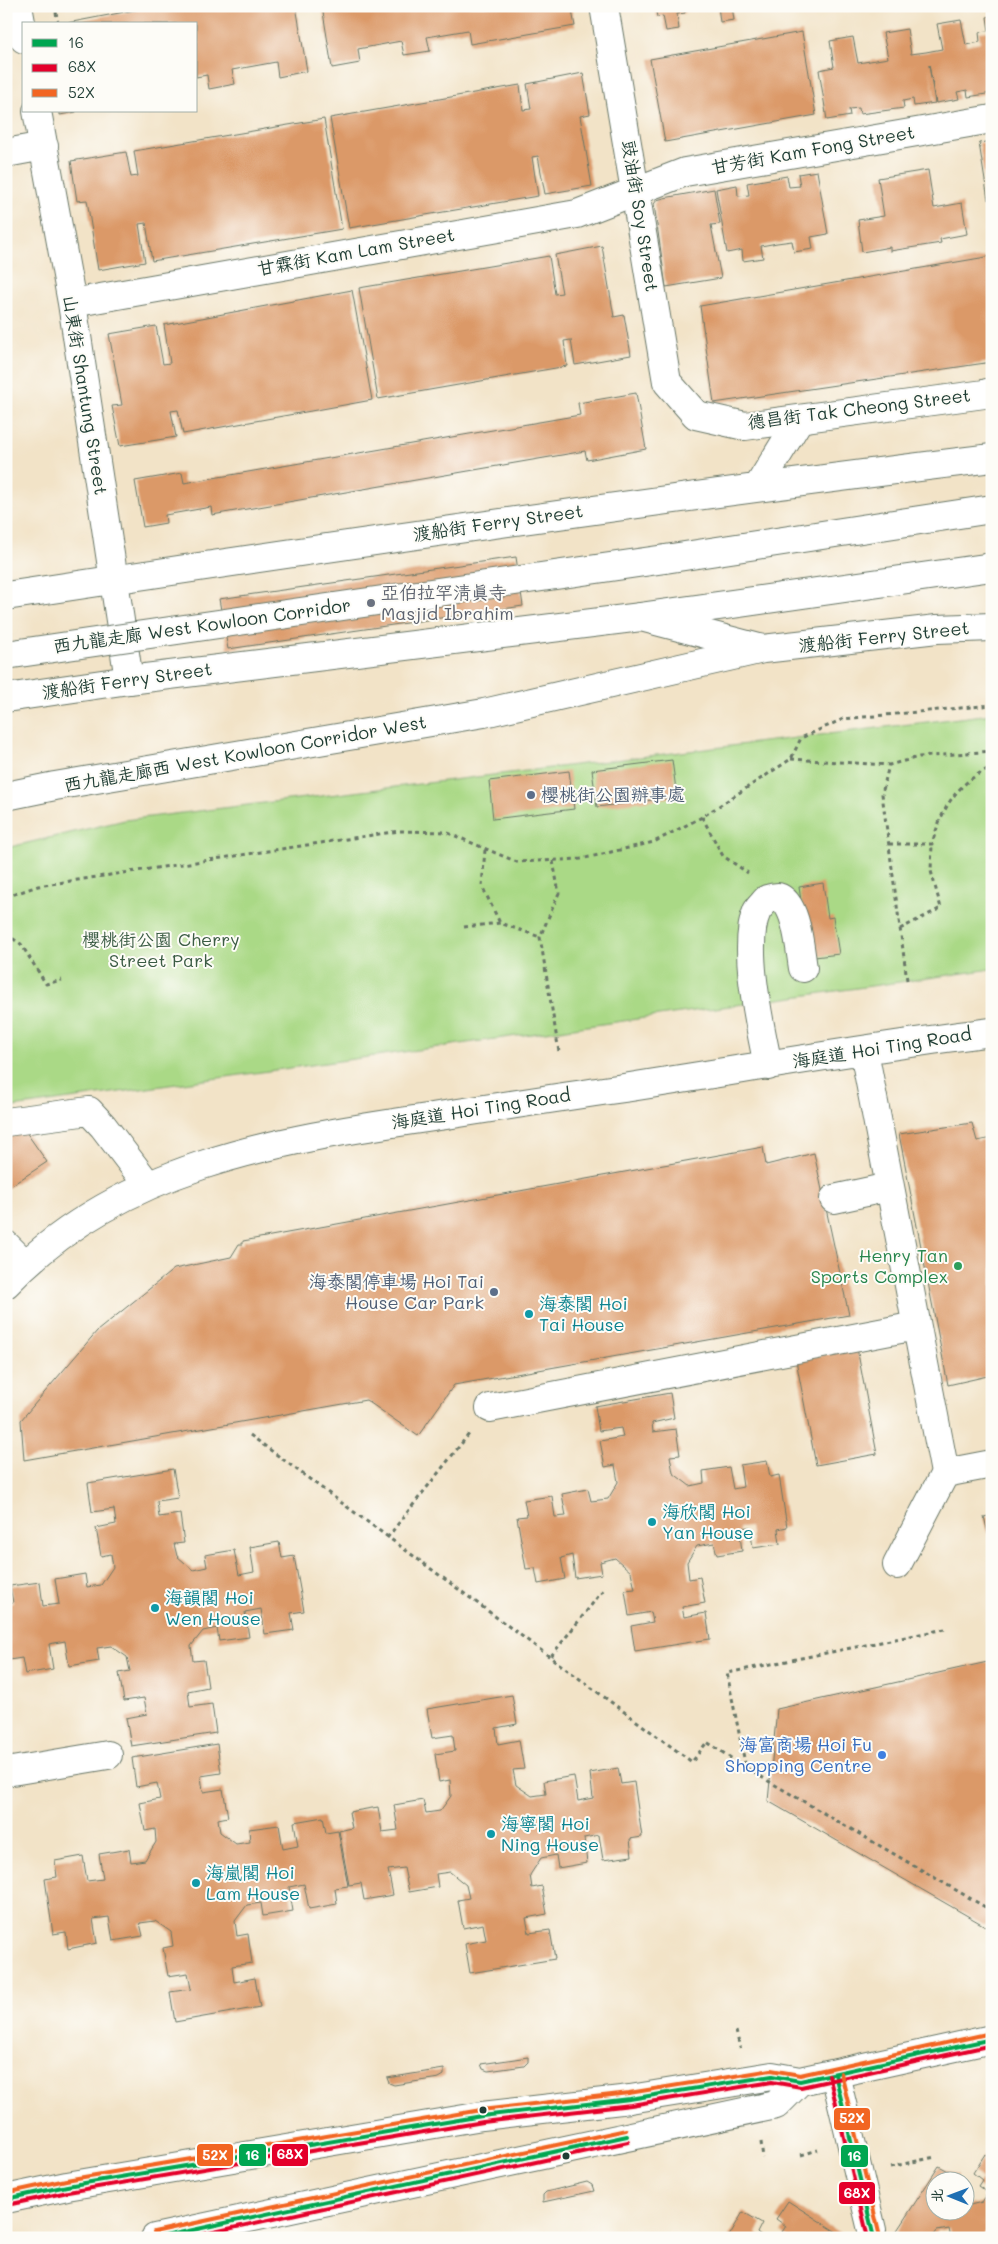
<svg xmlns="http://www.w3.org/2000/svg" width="998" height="2244" viewBox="0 0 998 2244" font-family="Mali,'LXGW WenKai TC',sans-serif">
<rect width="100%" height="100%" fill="#fdfcf7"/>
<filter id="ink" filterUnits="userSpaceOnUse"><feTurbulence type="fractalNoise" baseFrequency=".02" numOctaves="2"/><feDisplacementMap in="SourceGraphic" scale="10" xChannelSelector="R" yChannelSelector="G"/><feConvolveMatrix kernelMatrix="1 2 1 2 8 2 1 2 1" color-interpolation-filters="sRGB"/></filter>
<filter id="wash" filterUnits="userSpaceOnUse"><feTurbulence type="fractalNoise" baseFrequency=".0096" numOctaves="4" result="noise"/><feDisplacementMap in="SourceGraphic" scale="20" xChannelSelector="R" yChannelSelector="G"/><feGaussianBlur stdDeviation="1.12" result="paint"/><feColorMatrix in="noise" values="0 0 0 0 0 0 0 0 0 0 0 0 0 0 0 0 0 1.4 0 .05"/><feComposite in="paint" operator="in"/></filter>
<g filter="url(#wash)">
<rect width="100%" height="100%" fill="#f2e3c7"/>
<path fill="#aad986" stroke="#648b5d" d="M992,714V969L6,1108V848L125,820Z"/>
<g id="blocks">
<path fill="#db9968" d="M156,6H296L307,71L278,77L276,62L232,70L235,84L209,89L207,75L196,77V24H62Z
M322,6H571L575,26L470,44L468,30L427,37L430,51L404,55L401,41L358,49L360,63L332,68Z
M655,6H684L685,13L677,14L679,29L666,31L663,16L657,17Z
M718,6H732L734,20L720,22Z
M774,6H788V9L775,12Z
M992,16V93L968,97L967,90L957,92L959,99L936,103L929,65L935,103L914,106L913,99L903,101L904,108L860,114L859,108L849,109L850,116L827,120L819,70L834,67L830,41L853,37L858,63L888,58L883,33L907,29L911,54L926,52L942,49L937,24L961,20L966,45L980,42L979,32L989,31L987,17Z
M802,32L816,115L665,142L650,59Z
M583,73L590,114L580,116L592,186L545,194L538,156L532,157L538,196L349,228L330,118L520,85L523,110L531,109L527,84Z
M6,106L10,119V127L6,132Z
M60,111H76V112L60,115Z
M324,119L342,229L152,261L146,223L139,224L145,262L98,270L87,200L77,201L71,161L126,152L131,177L138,176L134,151Z
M992,141V199L988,200L979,143Z
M928,170L934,208L962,203L967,234L940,239L941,243L890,251V247L862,252L858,220L884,216L878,178Z
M817,171L828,234L811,237L813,249L794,252L792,241L777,243L761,246L763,258L743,261L742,250L727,253L716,189L737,185L738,196L749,195L747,183L787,176L789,187L800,186L798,174Z
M714,189L720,224L711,225L721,278L666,287L654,204L657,200L664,198Z
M602,246L614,317L624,315L631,355L575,365L571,340L564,341L567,366L378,399L359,288L549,256L555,294L562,293L555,255Z
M992,256V362L714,403L700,306Z
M352,290L372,400L183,434L178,410L171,411L176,437L120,446L112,406L122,405L109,334L156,326L163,364L170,363L164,325Z
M636,393L646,449L587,460L585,451L212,515L211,507L165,515L166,523L143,527L135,481L182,473L184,483L580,415L578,403Z
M516,557L523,606L228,649L219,599Z
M672,760L677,797L597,807L592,770Z
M569,771L574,809L493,819L489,781Z
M823,883L828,918L833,917L839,954L815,957L810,922H804L799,887Z
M972,1123L977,1141L992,1138V1375L948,1385L899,1134Z
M26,1132L47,1162L6,1189V1135Z
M763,1147L766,1165L814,1153L849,1315L454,1385L418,1436L366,1400L24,1460L21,1420L97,1331L174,1269L231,1257L239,1244H243V1241Z
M857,1348L877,1454L816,1465L796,1360Z
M670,1393L674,1418L652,1423L653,1432L676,1429L680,1455L670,1456L673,1473L690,1486L704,1483L703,1471L729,1467L733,1489L743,1487L740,1465L767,1461L770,1477L779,1475L787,1527L778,1529L780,1544L753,1548L750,1527L739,1528L742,1551L717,1555L714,1543L697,1546L687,1562L689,1579L700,1577L705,1603L682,1607L684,1617L706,1613L710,1639L635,1651L631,1626L653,1622L651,1612L629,1616L625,1590L635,1589L631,1572L615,1558L600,1562L602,1574L575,1578L572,1555L561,1558L565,1579L538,1584L535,1568L526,1569L517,1517L527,1516L524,1500L552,1496L555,1517L566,1516L562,1494L588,1489L591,1501L608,1499L618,1482L615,1465L605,1467L600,1441L623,1437L621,1428L599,1431L595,1406Z
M173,1469L178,1498L157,1501L159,1517L180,1514L184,1543L174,1544L177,1556L193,1570L207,1567L205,1555L234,1550L239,1575L254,1572L250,1547L279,1542L282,1558L294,1556L304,1611L291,1613L294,1630L265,1634L261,1609L245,1612L249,1637L219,1641L217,1628L203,1631L191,1646L193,1661L204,1660L208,1687L188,1691L190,1707L212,1704L216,1733L131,1746L126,1718L147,1714L144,1698L124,1701L119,1673L130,1671L127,1657L111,1646L97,1648L99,1661L69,1666L65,1641L49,1644L53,1669L25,1674L22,1658L9,1660L6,1640V1604L13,1603L10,1586L40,1582L43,1606L59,1604L55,1579L85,1574L87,1587L101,1585L113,1567L111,1554L101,1556L96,1528L116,1524L114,1509L92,1512L88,1483Z
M992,1515V1540H990L984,1517Z
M992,1661V1930L768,1801L777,1709Z
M512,1695L517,1724L496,1728L498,1744L519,1740L524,1769L513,1770L516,1785L532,1796L546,1794L544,1781L574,1776L578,1801L593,1798L590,1773L618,1768L621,1784L634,1782L642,1837L630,1839L632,1856L603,1860L599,1835L584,1838L587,1863L558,1868L556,1855L541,1858L530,1875L532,1888L542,1886L547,1914L526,1918L529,1933L550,1930L555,1959L470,1973L465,1944L486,1940L483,1924L463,1928L458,1900L469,1898L466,1885L450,1872L436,1874L438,1887L409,1892L404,1868L388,1870L393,1895L364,1900L361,1883L349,1885L339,1831L352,1828L349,1812L378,1807L382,1832L398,1830L394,1805L423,1800L426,1813L440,1811L451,1796L450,1780L439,1782L435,1754L455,1751L453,1735L432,1738L427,1709Z
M217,1744L221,1773L201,1776L203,1792L223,1789L228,1817L218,1819L220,1832L236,1844L250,1842L249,1829L279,1825L283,1849L298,1846L294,1822L323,1817L326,1833L338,1831L348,1886L335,1888L337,1904L309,1909L304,1884L289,1887L293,1911L263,1916L261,1903L247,1905L235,1921L237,1936L248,1934L252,1963L232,1966L234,1982L255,1978L260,2007L175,2022L170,1992L191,1989L188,1973L168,1976L163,1948L173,1946L171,1932L155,1921L140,1923L143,1936L113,1941L109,1917L93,1919L97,1943L68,1949L66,1932L53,1934L45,1879L57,1877L55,1861L83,1856L87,1881L103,1879L99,1854L129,1849L131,1862L145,1860L156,1842L155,1829L145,1831L140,1803L160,1799L157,1783L136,1787L132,1758Z
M528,2057V2062L524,2066L488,2071L483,2069L481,2064Z
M444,2069V2075L439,2078L394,2085L389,2083L387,2078Z
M985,2154L992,2159V2232L984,2233L985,2238H951L949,2229L937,2231L932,2238H898L894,2235L939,2166L958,2176L956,2182H936V2212H966V2206L982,2202L988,2193L978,2186L982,2180L973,2173Z
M587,2182L592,2185L594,2191L543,2202V2195L546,2192Z
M788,2201L846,2238H789L782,2232L786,2226L776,2219Z
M743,2212L762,2223L757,2233L763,2238H728Z"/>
</g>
</g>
<g filter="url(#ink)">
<use href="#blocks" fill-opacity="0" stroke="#697767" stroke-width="1"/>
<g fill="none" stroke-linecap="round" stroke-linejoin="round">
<g stroke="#697767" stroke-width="30">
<path id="minor" d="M18,6L24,39
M604,6L667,382L696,415L745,426L992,393
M37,111L72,303L129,680
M6,153L44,146
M72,303L577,214L685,172L992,119
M864,1051L945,1473L992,1464
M768,1066C761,1029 741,946 757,911C759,907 764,903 767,899C770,898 775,897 778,897C797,902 800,951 803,968
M6,1122L89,1111L103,1126L148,1185
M834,1199L889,1187
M6,1245L25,1264
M6,1284C116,1167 276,1140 427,1118C491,1108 554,1098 617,1089C742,1070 867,1047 992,1032
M490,1408L916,1326
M897,1565L945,1473
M6,1772L108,1755
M835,2074L872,2230
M6,2199L67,2186L482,2116L630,2099L772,2076L800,2081L992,2039
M155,2238L776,2105L800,2081"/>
</g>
<g stroke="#697767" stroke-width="30">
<path id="major" d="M987,393L992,395
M758,487L799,420
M6,596C334,546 662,498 992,458
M6,698L129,680L641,617L992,567"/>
</g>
<g stroke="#697767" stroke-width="30">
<path id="highway" d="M665,559L992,509
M641,617L759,648
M6,796L55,786L484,713L763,649L937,629L992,627"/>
</g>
<path stroke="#697767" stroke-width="3" stroke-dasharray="4 4" stroke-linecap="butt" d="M56,12L58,24
M791,759L889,765
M702,817L723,856L748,873
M889,844H932C942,808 956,783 992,767
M485,850L482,886L500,923
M553,861L559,893L540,937L559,1052
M6,897L38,886L399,831L446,832L517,862L581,859L654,842L702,817L791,759L801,738L843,719L992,705
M464,927L500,923L540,937
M900,929L941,908L931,871L932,844
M6,934L21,944L46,984L62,980
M907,980L882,794L889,765L919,757L992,751
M991,989L992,992
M250,1435L692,1762L707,1742L746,1768
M387,1538L469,1434
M945,1629L727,1673L746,1768L992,1911
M551,1656L604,1589
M736,2031L740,2048
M761,2142L763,2158
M801,2155L818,2150
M890,2167L935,2157"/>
<use href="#minor" stroke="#fff" stroke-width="28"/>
<use href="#major" stroke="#fff" stroke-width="28"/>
<use href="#highway" stroke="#fff" stroke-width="28"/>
<g stroke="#697767" stroke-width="30" stroke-linecap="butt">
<path id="highway-bridge" d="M6,655L665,559"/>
</g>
<use href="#highway-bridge" stroke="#fff" stroke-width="28"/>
<g stroke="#fdfcf7" stroke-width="8">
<path id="bus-1" d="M835,2074L874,2238
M6,2199L67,2186L482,2116L630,2099L772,2076L800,2081L992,2039
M156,2238L627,2136"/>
</g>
<g stroke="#fdfcf7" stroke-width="8">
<path id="bus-2" d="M829,2075L868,2238
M7,2205L68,2192L483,2122L631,2105L772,2082L801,2087L992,2045
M186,2238L628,2142"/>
</g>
<g stroke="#fdfcf7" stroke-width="8">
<path id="bus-3" d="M841,2073L880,2237
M6,2193L66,2180L481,2110L629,2093L771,2070L800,2075L991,2033
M154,2232L626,2130"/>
</g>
<use href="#bus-1" stroke="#00a651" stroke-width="4"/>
<use href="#bus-2" stroke="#e4002b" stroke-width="4"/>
<use href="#bus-3" stroke="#f26522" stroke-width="4"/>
</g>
</g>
<circle fill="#6b7280" stroke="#fdfcf7" stroke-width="2" cx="371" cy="603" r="5"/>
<g fill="#5c6f8a" stroke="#fdfcf7" stroke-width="2">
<circle cx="531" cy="795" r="5"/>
<circle cx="494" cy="1292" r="5"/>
</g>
<circle fill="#2e9e5b" stroke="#fdfcf7" stroke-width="2" cx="958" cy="1266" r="5"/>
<g fill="#0f9aa8" stroke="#fdfcf7" stroke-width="2">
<circle cx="529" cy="1314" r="5"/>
<circle cx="652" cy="1522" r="5"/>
<circle cx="155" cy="1608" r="5"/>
<circle cx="491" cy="1834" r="5"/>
<circle cx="196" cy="1883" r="5"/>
</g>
<circle fill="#3f7fe0" stroke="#fdfcf7" stroke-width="2" cx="882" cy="1755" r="5"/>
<g fill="#1f3d34" stroke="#fdfcf7" stroke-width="2">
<circle cx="483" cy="2110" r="4.5"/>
<circle cx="566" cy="2156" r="4.5"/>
</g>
<g text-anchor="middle" stroke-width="4" stroke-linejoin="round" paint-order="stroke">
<g font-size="18" fill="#1f3d34" stroke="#fdfcf7">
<text transform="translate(813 150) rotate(-10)" y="6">甘芳街 Kam Fong Street</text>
<text transform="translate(640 216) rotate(81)" y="6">豉油街 Soy Street</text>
<text transform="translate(356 252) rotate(-10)" y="6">甘霖街 Kam Lam Street</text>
<text transform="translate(85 395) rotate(81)" y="6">山東街 Shantung Street</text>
<text transform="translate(859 409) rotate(-7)" y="6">德昌街 Tak Cheong Street</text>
<text transform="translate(498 523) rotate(-8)" y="6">渡船街 Ferry Street</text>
<text transform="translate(202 626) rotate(-8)" y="6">西九龍走廊 West Kowloon Corridor</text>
<text transform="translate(884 637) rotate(-6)" y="6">渡船街 Ferry Street</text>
<text transform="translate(127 681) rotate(-8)" y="6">渡船街 Ferry Street</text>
<text transform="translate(245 754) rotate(-10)" y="6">西九龍走廊西 West Kowloon Corridor West</text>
<text transform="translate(882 1048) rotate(-9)" y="6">海庭道 Hoi Ting Road</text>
<text transform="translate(481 1109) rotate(-9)" y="6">海庭道 Hoi Ting Road</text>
</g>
<g font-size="18" fill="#5b616d" stroke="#fdfcf7" text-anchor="start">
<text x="381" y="599">亞伯拉罕清真寺<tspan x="381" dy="21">Masjid Ibrahim</tspan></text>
</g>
<g font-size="18" fill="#4e5e75" stroke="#fdfcf7" text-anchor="start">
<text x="541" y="801">櫻桃街公園辦事處</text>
<text x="484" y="1288" text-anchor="end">海泰閣停車場 Hoi Tai<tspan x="484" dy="21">House Car Park</tspan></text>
</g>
<g font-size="18" fill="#3b5c44" stroke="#fdfcf7">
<text x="161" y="946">櫻桃街公園 Cherry<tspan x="161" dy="21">Street Park</tspan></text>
</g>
<g font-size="18" fill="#27864d" stroke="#fdfcf7" text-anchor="end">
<text x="948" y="1262">Henry Tan<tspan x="948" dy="21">Sports Complex</tspan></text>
</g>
<g font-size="18" fill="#0d838f" stroke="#fdfcf7" text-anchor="start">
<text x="539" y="1310">海泰閣 Hoi<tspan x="539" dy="21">Tai House</tspan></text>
<text x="662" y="1518">海欣閣 Hoi<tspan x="662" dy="21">Yan House</tspan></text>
<text x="165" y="1604">海韻閣 Hoi<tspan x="165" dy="21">Wen House</tspan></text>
<text x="501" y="1830">海寧閣 Hoi<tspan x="501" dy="21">Ning House</tspan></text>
<text x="206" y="1879">海嵐閣 Hoi<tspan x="206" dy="21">Lam House</tspan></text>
</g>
<g font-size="18" fill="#366cbe" stroke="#fdfcf7" text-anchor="end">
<text x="872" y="1751">海富商場 Hoi Fu<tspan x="872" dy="21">Shopping Centre</tspan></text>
</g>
</g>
<g stroke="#fdfcf7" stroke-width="2">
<rect x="833" y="2107" width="38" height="24" rx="5" fill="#f26522"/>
<rect x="271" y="2143" width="38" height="24" rx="5" fill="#e4002b"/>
<rect x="238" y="2143" width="29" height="24" rx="5" fill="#00a651"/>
<rect x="196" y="2143" width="38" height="24" rx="5" fill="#f26522"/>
<rect x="840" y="2144" width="29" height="24" rx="5" fill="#00a651"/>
<rect x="838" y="2181" width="38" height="24" rx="5" fill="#e4002b"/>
</g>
<g font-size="14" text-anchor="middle" font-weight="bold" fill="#fff">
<text x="852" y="2123">52X</text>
<text x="290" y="2159">68X</text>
<text x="252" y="2160">16</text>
<text x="215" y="2160">52X</text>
<text x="854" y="2161">16</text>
<text x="857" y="2198">68X</text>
</g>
<rect width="998" height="2244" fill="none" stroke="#fdfcf7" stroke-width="25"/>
<rect x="22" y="22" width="175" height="90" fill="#fdfcf7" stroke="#a4b0a9"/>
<rect x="32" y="39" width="25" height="8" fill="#00a651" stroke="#a4b0a9"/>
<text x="68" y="48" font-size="15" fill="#1f3d34">16</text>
<rect x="32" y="64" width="25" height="8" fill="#e4002b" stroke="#a4b0a9"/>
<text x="68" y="72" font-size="15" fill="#1f3d34">68X</text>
<rect x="32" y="89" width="25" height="8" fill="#f26522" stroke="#a4b0a9"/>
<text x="68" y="98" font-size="15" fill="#1f3d34">52X</text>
<g transform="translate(950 2196) rotate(271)"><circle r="24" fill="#fdfcf7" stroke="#a4b0a9"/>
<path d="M0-4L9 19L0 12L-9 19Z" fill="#1f6fb2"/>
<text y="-8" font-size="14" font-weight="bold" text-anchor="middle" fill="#1f3d34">北</text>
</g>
</svg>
